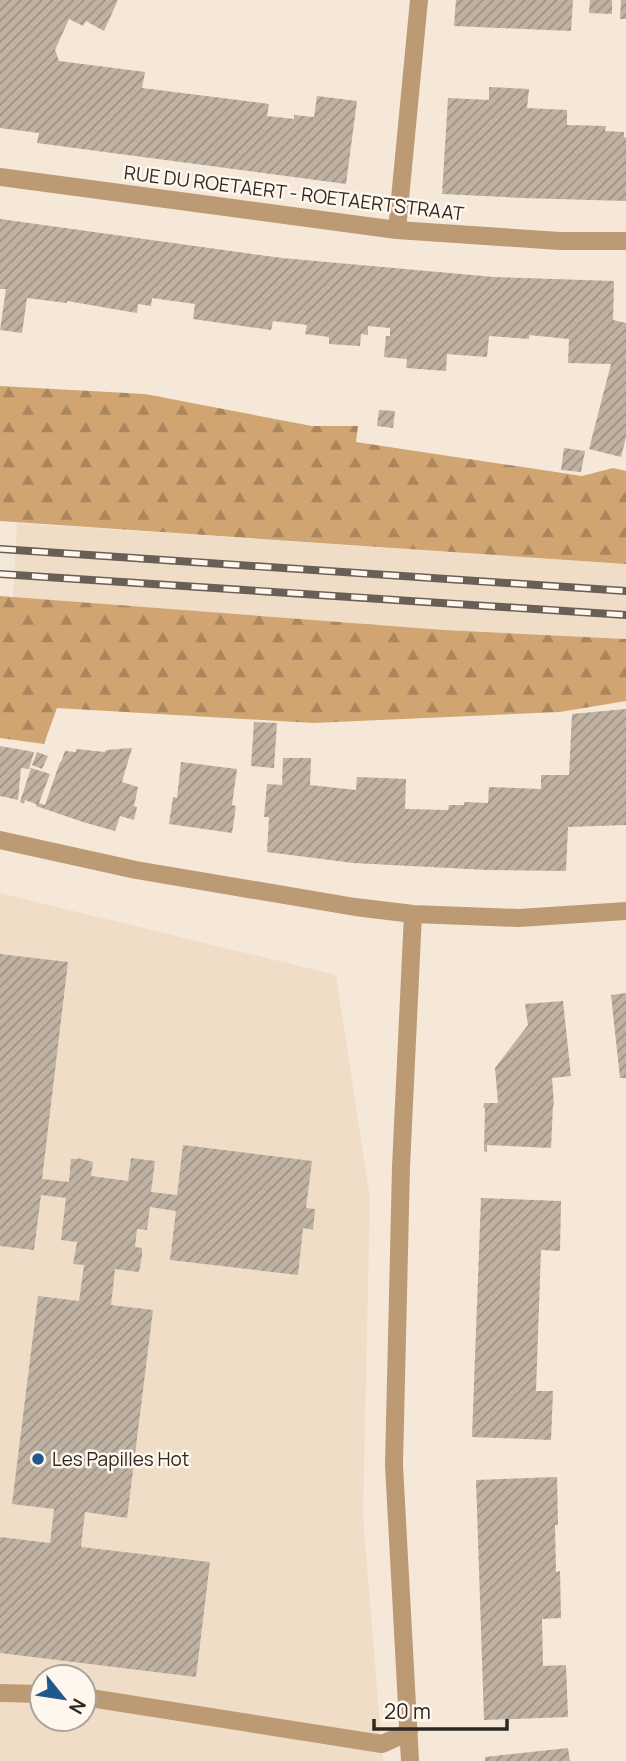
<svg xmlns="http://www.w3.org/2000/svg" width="626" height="1761" viewBox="0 0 626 1761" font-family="Manrope,sans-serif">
<defs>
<pattern id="forest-firs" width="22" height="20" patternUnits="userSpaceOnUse" patternTransform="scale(1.75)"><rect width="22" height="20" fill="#d1a571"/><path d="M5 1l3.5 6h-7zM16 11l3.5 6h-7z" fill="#aa865c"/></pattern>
<pattern id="building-hatch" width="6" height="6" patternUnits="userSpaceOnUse" patternTransform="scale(1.75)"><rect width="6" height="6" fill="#bfb2a2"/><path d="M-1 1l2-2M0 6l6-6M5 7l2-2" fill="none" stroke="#9c9184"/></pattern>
</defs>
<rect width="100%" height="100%" fill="#f6e8d8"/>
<path fill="#f0ddc7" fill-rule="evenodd" d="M17,523L626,564V639L444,630L13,597Z
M0,893L336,975L370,1198L363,1516L383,1761H0ZM42,1677H84V1719H42Z"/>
<path fill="url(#forest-firs)" d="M0,386L145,394L312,426H358L356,442L582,476L613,468L626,471V564L0,521Z
M0,596L444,630L626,639V701L560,712L313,723L57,708L44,744L0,738Z"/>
<path fill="url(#building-hatch)" d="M0,0H118L104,31L86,21L83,26L69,19L55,50L59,61L145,72L142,88L269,104L267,116L294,119V115L314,117L317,96L357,101L346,184L37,143L39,133L0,128Z
M456,0H573L571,31L454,26Z
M590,0H612V14L589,13Z
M621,0H626V19H620Z
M489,87L529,89L527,108L567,110V125L606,126L605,131L624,132V137L626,138V201L523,198L442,194L448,98L489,100Z
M0,219L282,258L494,277L614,281L613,320L626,323V437L621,457L589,449L611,364L568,363L569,339L529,335V339L489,336L487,357L447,354L446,371L406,368L407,359L384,357L386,336H390V328L368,326V335L361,334L360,346L329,344V337L305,334L307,325L273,321L271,330L193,319L195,304L152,298L151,306L138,304L137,313L67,301V303L27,298L22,333L0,330L6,289H0Z
M379,410L395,411L393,428L377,426Z
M564,448L585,451L581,472L561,470Z
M626,709V825L568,827L566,871L487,870L353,863L267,852L269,817H264L267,784L282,785L283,758H311L310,785L356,790L357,777L406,779L405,809L448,810L449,805H464V802L488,803L489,787L541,789V775H569L572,714Z
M254,722L277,723L274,768L251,766Z
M0,746L34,752L29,769L21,768L18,800L0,796Z
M132,748L122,782L138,787L134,806L137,807L134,820L120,816L115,831L83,822L36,806V804L25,800L24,804L20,802L31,768L50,774L39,803L45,805L60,762H61L65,751L76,752V749L105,752L106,750Z
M37,752L48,756L42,769L32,765Z
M181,762L237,769L232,805L236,806L232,833L169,824L173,797L177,798Z
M0,954L68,962L42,1179L69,1182L71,1159H78V1158L93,1162L91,1176L128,1181L131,1158L155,1161L151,1192L177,1195L183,1145L312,1161L306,1208L315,1209L313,1230L303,1228L298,1275L170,1260L176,1211L150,1207L147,1230L137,1229L135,1247L142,1248V1256L139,1272L115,1269L111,1305L153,1310L127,1518L85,1512L81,1547L210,1562L196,1677L0,1653V1537L50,1543L54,1509L12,1504L38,1296L79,1301L84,1265L73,1264L77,1242L61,1240L66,1198L41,1195L34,1250L0,1246Z
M626,993V1078H620L611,995Z
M563,1001L571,1076L552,1078L554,1105H553L551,1148L487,1145V1152L484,1151L485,1108H483L484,1103H498L495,1068L528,1025L525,1004Z
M481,1198L561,1201L560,1251L541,1250L536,1391H553L551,1440L472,1437Z
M557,1477L558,1525H555L556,1572L560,1571L561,1618L542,1619L543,1666L566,1665L568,1717L484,1720L476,1480Z
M568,1748L570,1761H485V1757Z"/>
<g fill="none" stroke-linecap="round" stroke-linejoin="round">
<path stroke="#bc9b74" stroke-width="18" d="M0,177L397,230L560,241H626
M397,230L419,0
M0,840L136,870L355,907L413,914L519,918L626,911
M0,1693L42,1694
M84,1697L382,1744L409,1732
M410,1761L394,1465L401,1167L413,914"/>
<g stroke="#686057" stroke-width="8">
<path id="rail" d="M0,549L626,591
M0,574L626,615"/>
</g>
<use href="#rail" stroke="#fff6ed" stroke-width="5" stroke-dasharray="16" stroke-linecap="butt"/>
</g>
<circle fill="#1f588f" stroke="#fff6ed" stroke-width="2.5" cx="38" cy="1459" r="7"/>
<g text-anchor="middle" stroke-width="5" stroke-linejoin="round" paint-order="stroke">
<g font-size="19" fill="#2d2822" stroke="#fff6ed">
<text transform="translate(294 193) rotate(7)" y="7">RUE DU ROETAERT - ROETAERTSTRAAT</text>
</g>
<g font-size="19" fill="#2d2822" stroke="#fff6ed" text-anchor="start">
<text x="52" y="1466">Les Papilles Hot</text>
</g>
</g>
<g transform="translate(63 1698) rotate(120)"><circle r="33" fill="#fff6ed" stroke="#aba49c" stroke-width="2"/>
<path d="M0-5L12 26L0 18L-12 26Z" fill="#1f588f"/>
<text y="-10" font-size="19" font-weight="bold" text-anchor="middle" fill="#2d2822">N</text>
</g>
<path d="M374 1719v10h133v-10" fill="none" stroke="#2d2822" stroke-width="3.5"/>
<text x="384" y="1719" font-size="21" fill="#2d2822" stroke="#fff6ed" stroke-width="5" paint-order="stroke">20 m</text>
</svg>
